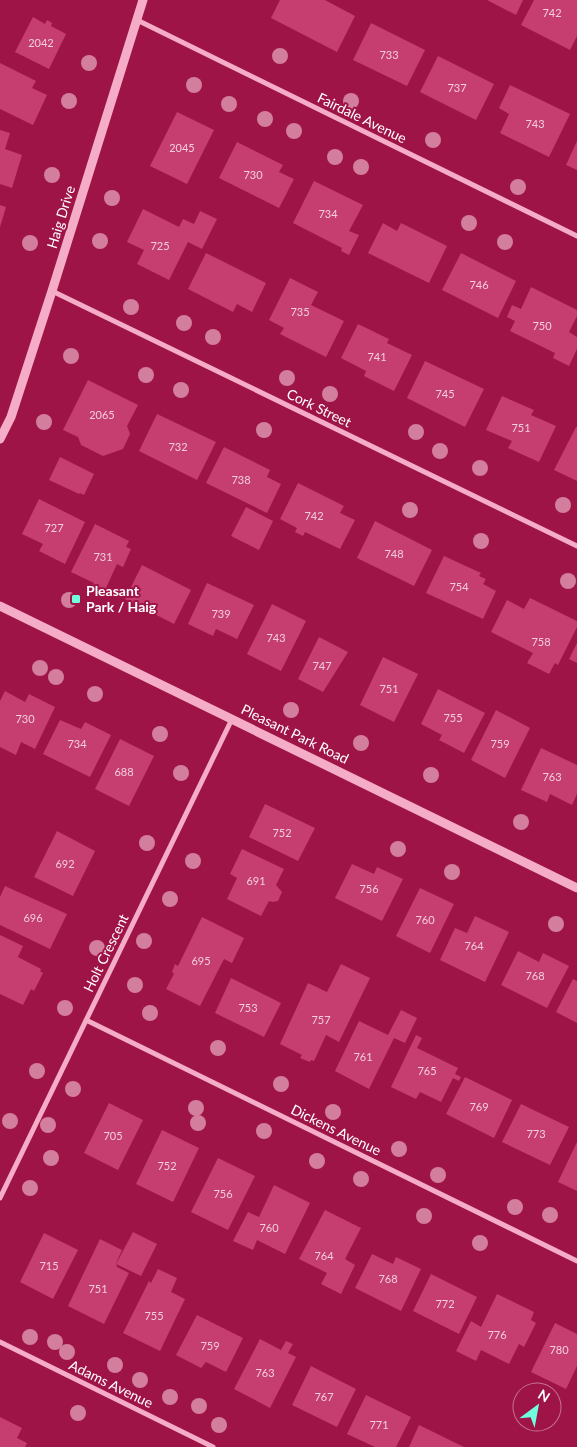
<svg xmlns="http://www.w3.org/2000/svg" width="577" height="1447" viewBox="0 0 577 1447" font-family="Lato,sans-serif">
<rect width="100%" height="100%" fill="#9f1447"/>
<path fill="#c63d70" d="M280,0H325L355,16L337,52L271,18Z
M487,0H523L516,15Z
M534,0H577V36L570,50L521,25Z
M33,17L45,24L47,20L52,23L51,26L66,34L49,69L15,52Z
M371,23L425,50L407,86L353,60Z
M438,56L494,84L476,120L420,92Z
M0,63L36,81L32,88L47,95L33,125L0,109Z
M510,85L570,114L549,157L500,133L509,114L499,108Z
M177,112L214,130L187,184L150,166Z
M0,130L10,133L5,149L22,155L12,188L0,184Z
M577,141V170L566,165Z
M237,142L283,165L279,172L294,179L279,208L219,178Z
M314,181L363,205L349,231L359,235L349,255L341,251L342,248L293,223Z
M0,205L6,207L0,227Z
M143,209L179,227L183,219L194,224L200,211L217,219L202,249L188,242L169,280L137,264L144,250L127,242Z
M383,223L397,231L401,223L447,246L429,283L368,253Z
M206,253L266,283L252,312L237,304L233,312L188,289Z
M461,253L516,281L498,318L442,290Z
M290,278L318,292L311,305L344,321L326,357L280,334L284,328L269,320Z
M531,287L577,310V316L569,332L577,337V349L569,366L553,358L555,353L510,331L515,321L507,317L512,305L521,309Z
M358,324L389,339L387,343L412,355L394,391L364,376L366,371L341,358Z
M425,361L484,389L465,427L407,398Z
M88,380L138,405L127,426L130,434L123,449L103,456L81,445L78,437L63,430Z
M502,396L534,410L531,415L556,426L539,462L508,448L512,441L486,430Z
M157,414L216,442L197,480L139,451Z
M576,427H577V481L554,470Z
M224,447L270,470L267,477L281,484L267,513L206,483Z
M60,457L94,474L84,495L80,493L79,494L49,480Z
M298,483L344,506L340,513L355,520L340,549L305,532L303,536L295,532L297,528L280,519Z
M39,499L85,522L65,564L39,551L43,544L22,534Z
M246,507L273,521L259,550L231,536Z
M375,521L432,550L414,586L357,558Z
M95,524L129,541L126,547L131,549L123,567L117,564L105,590L103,588L101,592L92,587L94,583L71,572Z
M444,556L481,573L479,576L486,579L483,584L496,591L483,619L426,593Z
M142,565L191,590L174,624L125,599Z
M207,583L254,605L237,639L216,629L213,636L188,624Z
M530,598L577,621V627L558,665L555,663L549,674L527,663L533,653L491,632L507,600L524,609Z
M272,604L306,621L281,671L247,654Z
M319,637L348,652L323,692L298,679Z
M577,643V663L569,659Z
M383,657L418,674L394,722L360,705Z
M438,689L485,713L464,753L439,740L442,735L421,724Z
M5,691L25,702L29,694L55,707L35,749L21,742L16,755L0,747V701Z
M496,710L530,728L505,778L471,760Z
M60,720L81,729L85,722L111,735L90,777L43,754Z
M120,739L154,756L129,806L95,789Z
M541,748L577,765V794L572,805L550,794L547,802L521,790Z
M265,804L315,828L298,861L249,837Z
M57,831L95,851L73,896L34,877Z
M242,849L284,869L276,885L282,892L278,901L273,902L269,901L261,916L227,899L237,878L230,874Z
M352,864L374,874L377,867L403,879L382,921L335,898Z
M5,886L67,914L50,949L0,925V897Z
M420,888L454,904L430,953L396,936Z
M475,916L509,932L485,982L440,960L455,928L467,933Z
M202,917L244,938L232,963L224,959L200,1006L166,989L174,974L172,972L175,964L178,966Z
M0,935L23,946L18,957L41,969L40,971L43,973L34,991L31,989L23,1005L0,994Z
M518,951L539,962L543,953L569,966L547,1008L501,985Z
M341,964L370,978L339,1042L326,1035L314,1061L311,1060L310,1062L300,1058L302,1055L280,1044L308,983L327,992Z
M231,978L281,1003L264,1037L215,1013Z
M573,979L577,981V1023L556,1012Z
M401,1010L417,1018L405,1043L394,1038L369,1089L335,1071L359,1021L388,1035Z
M416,1035L422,1038L417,1048L458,1068L455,1074L461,1077L459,1081L453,1078L441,1102L420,1092L416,1099L391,1087Z
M465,1077L512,1100L494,1138L446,1114Z
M109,1103L143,1120L118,1170L84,1153Z
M521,1104L569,1127L550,1165L502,1142Z
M162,1130L199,1148L173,1202L136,1184Z
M577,1142V1191L558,1182Z
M218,1158L255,1176L228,1230L191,1212Z
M274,1185L310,1203L285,1254L257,1240L253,1250L233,1241L248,1212L259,1217Z
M325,1210L361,1228L345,1259L355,1265L341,1294L321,1284L327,1273L299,1259Z
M133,1232L157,1244L141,1276L116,1264Z
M44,1233L78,1250L53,1299L20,1282Z
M100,1239L122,1250L116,1263L117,1267L129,1273L104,1324L68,1306Z
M372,1254L393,1264L396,1257L421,1269L401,1311L355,1288Z
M158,1269L177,1278L171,1292L185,1299L160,1351L123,1333L149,1281L151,1283Z
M431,1274L477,1297L459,1334L413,1311Z
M497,1294L534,1312L531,1320L536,1323L524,1347L519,1344L509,1364L481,1350L476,1361L456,1351L471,1321L481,1327Z
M197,1315L243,1338L226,1372L206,1362L201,1368L176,1355Z
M555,1323L577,1334V1366L566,1389L531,1372Z
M260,1339L281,1350L286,1341L293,1344L288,1353L296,1357L270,1408L234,1389Z
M311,1366L356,1389L337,1427L292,1405Z
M366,1395L411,1417L396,1447H375L347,1434Z
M0,1417L22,1428L17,1438L27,1443L25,1447H0Z
M419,1425L464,1447H409Z"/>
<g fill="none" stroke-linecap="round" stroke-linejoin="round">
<path stroke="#f4acc7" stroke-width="5" d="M137,20L577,236
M52,291L577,546
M86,1020L577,1261
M0,1198L232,719
M0,1342L213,1447"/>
<path stroke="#f4acc7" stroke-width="9" d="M0,439L11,417L52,291L143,0
M0,606L577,888"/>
</g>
<g fill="#d37e9d">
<circle cx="280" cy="56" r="8"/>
<circle cx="89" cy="63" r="8"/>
<circle cx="194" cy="85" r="8"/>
<circle cx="69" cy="101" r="8"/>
<circle cx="351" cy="101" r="8"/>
<circle cx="229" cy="104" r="8"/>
<circle cx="265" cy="119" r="8"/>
<circle cx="294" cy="131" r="8"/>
<circle cx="433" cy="140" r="8"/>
<circle cx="335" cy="157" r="8"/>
<circle cx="361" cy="167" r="8"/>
<circle cx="52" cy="175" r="8"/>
<circle cx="518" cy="187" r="8"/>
<circle cx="112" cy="198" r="8"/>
<circle cx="469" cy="223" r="8"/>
<circle cx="100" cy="241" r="8"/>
<circle cx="505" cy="242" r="8"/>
<circle cx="30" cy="243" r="8"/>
<circle cx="131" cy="307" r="8"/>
<circle cx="184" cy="323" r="8"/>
<circle cx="213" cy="337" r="8"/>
<circle cx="71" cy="356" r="8"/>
<circle cx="146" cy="375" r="8"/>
<circle cx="287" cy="378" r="8"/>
<circle cx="181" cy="390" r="8"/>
<circle cx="330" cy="394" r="8"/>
<circle cx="44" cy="422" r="8"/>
<circle cx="264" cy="430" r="8"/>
<circle cx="416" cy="432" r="8"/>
<circle cx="440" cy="451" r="8"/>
<circle cx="480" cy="468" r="8"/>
<circle cx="563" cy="505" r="8"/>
<circle cx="410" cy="510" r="8"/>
<circle cx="481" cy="541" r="8"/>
<circle cx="568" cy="581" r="8"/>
<circle cx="69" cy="600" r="8"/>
<circle cx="40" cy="668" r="8"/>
<circle cx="56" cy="677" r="8"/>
<circle cx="95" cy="694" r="8"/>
<circle cx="291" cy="710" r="8"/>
<circle cx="160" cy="734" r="8"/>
<circle cx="361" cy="743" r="8"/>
<circle cx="181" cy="773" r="8"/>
<circle cx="431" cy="775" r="8"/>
<circle cx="521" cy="822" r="8"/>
<circle cx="147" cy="843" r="8"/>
<circle cx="398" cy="849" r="8"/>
<circle cx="193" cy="861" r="8"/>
<circle cx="452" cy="872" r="8"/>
<circle cx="170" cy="899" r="8"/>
<circle cx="556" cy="924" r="8"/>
<circle cx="144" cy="941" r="8"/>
<circle cx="97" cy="948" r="8"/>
<circle cx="135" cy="985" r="8"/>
<circle cx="65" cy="1008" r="8"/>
<circle cx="150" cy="1013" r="8"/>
<circle cx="218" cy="1048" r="8"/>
<circle cx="37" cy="1071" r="8"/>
<circle cx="281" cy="1084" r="8"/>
<circle cx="73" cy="1089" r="8"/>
<circle cx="196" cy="1108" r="8"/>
<circle cx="333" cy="1112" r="8"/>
<circle cx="10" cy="1121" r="8"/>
<circle cx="198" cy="1123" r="8"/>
<circle cx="48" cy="1125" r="8"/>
<circle cx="264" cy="1131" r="8"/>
<circle cx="399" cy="1149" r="8"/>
<circle cx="51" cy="1158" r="8"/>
<circle cx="317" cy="1161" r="8"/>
<circle cx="438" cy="1175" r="8"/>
<circle cx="361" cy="1179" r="8"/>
<circle cx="30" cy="1188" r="8"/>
<circle cx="515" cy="1207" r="8"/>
<circle cx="550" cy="1215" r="8"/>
<circle cx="424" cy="1216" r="8"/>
<circle cx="480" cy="1243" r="8"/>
<circle cx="30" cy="1337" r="8"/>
<circle cx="55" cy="1342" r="8"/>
<circle cx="67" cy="1352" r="8"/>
<circle cx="115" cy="1365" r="8"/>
<circle cx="140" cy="1380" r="8"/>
<circle cx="170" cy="1397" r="8"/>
<circle cx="199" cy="1406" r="8"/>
<circle cx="78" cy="1413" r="8"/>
<circle cx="219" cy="1425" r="8"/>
</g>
<rect fill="#6fffdf" stroke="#9f1447" stroke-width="2" x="71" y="594" width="10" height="10" rx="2.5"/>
<g text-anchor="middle" stroke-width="4" stroke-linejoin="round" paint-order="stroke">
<g font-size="11" fill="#f1cedb">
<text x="552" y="17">742</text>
<text x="41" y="47">2042</text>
<text x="389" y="59">733</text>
<text x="457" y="92">737</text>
<text x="535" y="128">743</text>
<text x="182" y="152">2045</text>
<text x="253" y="179">730</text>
<text x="328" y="218">734</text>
<text x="160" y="250">725</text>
<text x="479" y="289">746</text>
<text x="300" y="316">735</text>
<text x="542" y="330">750</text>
<text x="377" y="361">741</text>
<text x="445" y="398">745</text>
<text x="102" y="419">2065</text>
<text x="521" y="432">751</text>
<text x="178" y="451">732</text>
<text x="241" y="484">738</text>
<text x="314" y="520">742</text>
<text x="54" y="532">727</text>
<text x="394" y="558">748</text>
<text x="103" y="561">731</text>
<text x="459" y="591">754</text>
<text x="221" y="618">739</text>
<text x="276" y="642">743</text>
<text x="541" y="646">758</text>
<text x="322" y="670">747</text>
<text x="389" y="693">751</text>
<text x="453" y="722">755</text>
<text x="25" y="723">730</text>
<text x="77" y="748">734</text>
<text x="500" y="748">759</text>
<text x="124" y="776">688</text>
<text x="552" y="781">763</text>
<text x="282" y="837">752</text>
<text x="65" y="868">692</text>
<text x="256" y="885">691</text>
<text x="369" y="893">756</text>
<text x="33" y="922">696</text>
<text x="425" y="924">760</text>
<text x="474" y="950">764</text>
<text x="201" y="965">695</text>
<text x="535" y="980">768</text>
<text x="248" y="1012">753</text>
<text x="321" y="1024">757</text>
<text x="363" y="1061">761</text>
<text x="427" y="1075">765</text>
<text x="479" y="1111">769</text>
<text x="536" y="1138">773</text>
<text x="113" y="1140">705</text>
<text x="167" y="1170">752</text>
<text x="223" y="1198">756</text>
<text x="269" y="1232">760</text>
<text x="324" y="1260">764</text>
<text x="49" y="1270">715</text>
<text x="388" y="1283">768</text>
<text x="98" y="1293">751</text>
<text x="445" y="1308">772</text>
<text x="154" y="1320">755</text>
<text x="497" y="1339">776</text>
<text x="210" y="1350">759</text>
<text x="559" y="1354">780</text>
<text x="265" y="1377">763</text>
<text x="324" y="1401">767</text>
<text x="379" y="1429">771</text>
</g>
<g font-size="14" fill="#fff" stroke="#9f1447">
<text transform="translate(362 118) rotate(26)" y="5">Fairdale Avenue</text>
<text transform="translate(61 217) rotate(-73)" y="5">Haig Drive</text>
<text transform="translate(319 408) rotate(26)" y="5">Cork Street</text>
<text transform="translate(295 734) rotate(26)" y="5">Pleasant Park Road</text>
<text transform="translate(106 953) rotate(-64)" y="5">Holt Crescent</text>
<text transform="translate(336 1130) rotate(26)" y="5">Dickens Avenue</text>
<text transform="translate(111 1384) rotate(26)" y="5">Adams Avenue</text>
</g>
<g font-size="14" font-weight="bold" fill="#fff" stroke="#9f1447" text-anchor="start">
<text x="86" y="596">Pleasant<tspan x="86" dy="16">Park / Haig</tspan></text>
</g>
</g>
<g transform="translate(537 1407) rotate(32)"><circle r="24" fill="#9f1447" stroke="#c57291"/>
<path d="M0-4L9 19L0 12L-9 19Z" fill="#6fffdf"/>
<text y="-8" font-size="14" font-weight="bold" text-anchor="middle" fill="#ffffff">N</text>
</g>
</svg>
